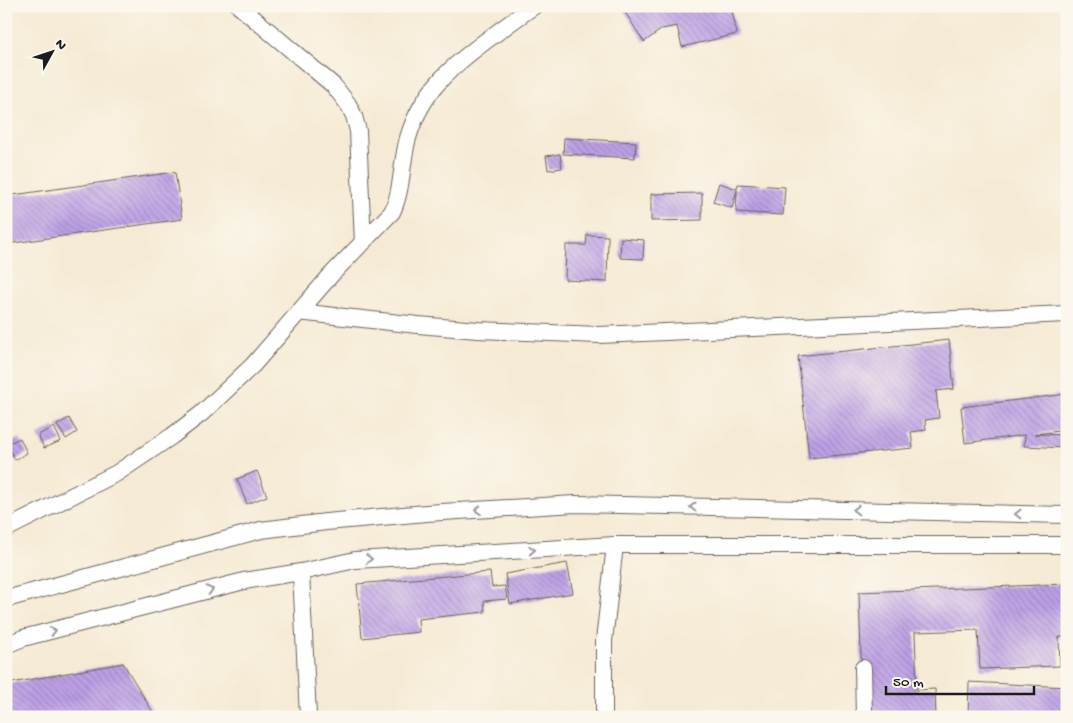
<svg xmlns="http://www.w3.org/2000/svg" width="1073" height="723" viewBox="0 0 1073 723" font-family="'Gochi Hand',sans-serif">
<defs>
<pattern id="building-back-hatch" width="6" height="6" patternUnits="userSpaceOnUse" patternTransform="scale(1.25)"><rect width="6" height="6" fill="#bda0e6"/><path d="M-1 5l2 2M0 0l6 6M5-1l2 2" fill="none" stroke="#9982ba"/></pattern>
</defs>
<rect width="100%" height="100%" fill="#fbf7ec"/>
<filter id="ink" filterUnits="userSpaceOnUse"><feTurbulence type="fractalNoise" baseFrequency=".02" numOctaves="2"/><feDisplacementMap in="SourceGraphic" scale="10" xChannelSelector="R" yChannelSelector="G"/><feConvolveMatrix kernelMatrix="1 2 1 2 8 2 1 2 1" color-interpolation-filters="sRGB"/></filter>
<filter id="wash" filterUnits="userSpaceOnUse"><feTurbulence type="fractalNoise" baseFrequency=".0096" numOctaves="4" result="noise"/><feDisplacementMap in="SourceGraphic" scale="20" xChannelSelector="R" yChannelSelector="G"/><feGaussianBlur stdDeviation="1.12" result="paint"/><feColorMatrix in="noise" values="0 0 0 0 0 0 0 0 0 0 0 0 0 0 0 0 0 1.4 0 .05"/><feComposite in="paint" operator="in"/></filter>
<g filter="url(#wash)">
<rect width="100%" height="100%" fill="#f5ead4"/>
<g id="blocks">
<path fill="url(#building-back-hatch)" d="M621,6H731L737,34L682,47L677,26L662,29L644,42Z
M564,138L636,142L635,158L563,154Z
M560,154L562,168L548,170L546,156Z
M175,172L182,219L6,244V196Z
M719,183L737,189L738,184L785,187L783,215L736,212L737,190L732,208L713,202Z
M702,193V220L651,221V194Z
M587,235L608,236L607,282L565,280L566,245H586Z
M621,238L644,240L643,259L620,258Z
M949,340L954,389L936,391L939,418L925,420L926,430L911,432L913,448L809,458L798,356Z
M1067,394V430L1035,434L1067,435V448L1024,446L1025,435L965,443L961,407Z
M69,418L77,432L66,439L57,425Z
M54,427L61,441L44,448L38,435Z
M20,438L27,453L15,460L7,444Z
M257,471L267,496L247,504L237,479Z
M567,563L573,593L510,604L505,574Z
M490,572L492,587L505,586L507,599L484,601L485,612L418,619L419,632L362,638L357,584Z
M1067,584V637H1059L1060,666L980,669L978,630L915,632L917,690L935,689L936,717H863L859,592Z
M123,663L156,717H6V684Z
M969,682L1067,687V717H968Z"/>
</g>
</g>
<g filter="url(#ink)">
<use href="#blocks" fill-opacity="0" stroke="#68645c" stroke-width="1"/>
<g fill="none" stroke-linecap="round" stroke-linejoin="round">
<g stroke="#68645c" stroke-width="18">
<path id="minor" d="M239,6L334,86L348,104L354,116L358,131L363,243
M298,312L418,325L478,330L599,335L1067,314
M6,529L117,473L172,436L201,414L253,365L331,275L392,212C403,189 401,162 408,138C422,90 453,65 491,37C505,27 519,16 534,6
M301,572L308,717
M6,599L261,530L326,522L426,513L575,504L1067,515
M6,645L23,638L244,581L301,572L355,560L615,545H1067
M863,668L864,717
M604,717V641L615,545"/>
</g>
<use href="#minor" stroke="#fff" stroke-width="16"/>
</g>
<defs><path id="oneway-chevron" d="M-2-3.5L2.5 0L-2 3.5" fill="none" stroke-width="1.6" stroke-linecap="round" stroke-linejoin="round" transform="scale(1.25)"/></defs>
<g stroke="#999">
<use href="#oneway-chevron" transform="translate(693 507) rotate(-179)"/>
<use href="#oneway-chevron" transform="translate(478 510) rotate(177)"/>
<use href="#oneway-chevron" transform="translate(856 510) rotate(-179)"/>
<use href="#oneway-chevron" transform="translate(1018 514) rotate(-179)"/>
<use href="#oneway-chevron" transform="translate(532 550) rotate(-3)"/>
<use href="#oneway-chevron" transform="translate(369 559) rotate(-3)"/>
<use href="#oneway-chevron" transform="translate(210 590) rotate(-14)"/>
<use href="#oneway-chevron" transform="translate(53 631) rotate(-14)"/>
</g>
</g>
<rect width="1073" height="723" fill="none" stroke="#fbf7ec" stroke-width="25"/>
<g transform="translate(52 52) rotate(50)" stroke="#fbf7ec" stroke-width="4" paint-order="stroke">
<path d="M0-4L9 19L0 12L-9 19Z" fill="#1c1c1c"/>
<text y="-8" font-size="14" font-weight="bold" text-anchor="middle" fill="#1c1c1c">N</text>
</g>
<path d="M886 686v8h148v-8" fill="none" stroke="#1c1c1c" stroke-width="2.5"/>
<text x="893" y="686" font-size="15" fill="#1c1c1c" stroke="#fbf7ec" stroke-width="4" paint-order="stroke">50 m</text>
</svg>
